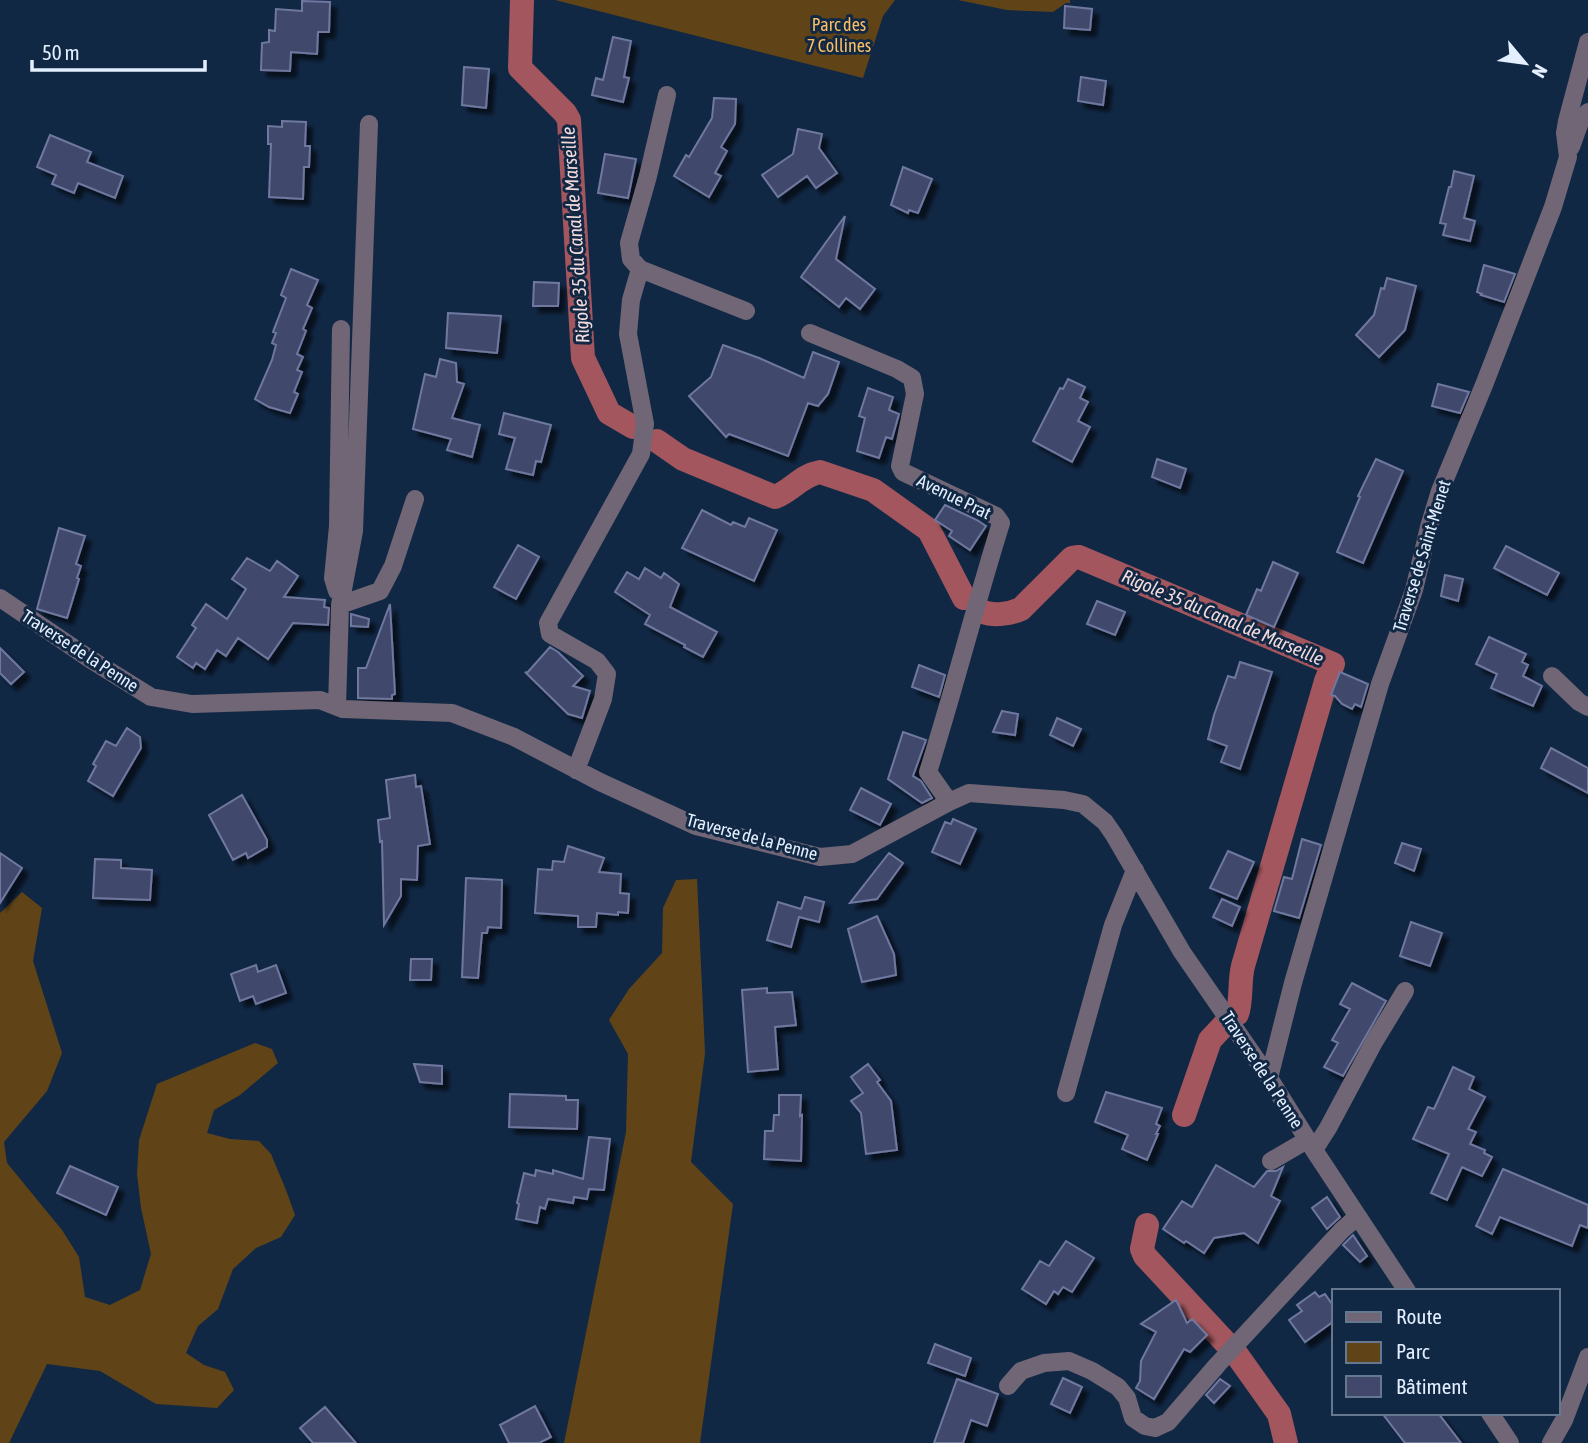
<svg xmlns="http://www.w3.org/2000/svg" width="1588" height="1443" viewBox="0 0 1588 1443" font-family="'Asap Condensed',sans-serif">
<defs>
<filter id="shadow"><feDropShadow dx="6" dy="6" stdDeviation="2" flood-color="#0009"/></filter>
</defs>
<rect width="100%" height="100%" fill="#112845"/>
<path fill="#604417" d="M555,0H895L883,16L863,78Z
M958,0H1070V3H1066L1053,12L1007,10Z
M697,879L705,1053L691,1162L733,1204L700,1443H564L626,1132L628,1054L609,1020L629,989L662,953L663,908L676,880Z
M22,892L42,908L33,961L62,1053L47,1091L4,1142L7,1163L62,1230L79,1257L85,1297L110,1305L140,1290L151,1254L141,1208L137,1174L139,1140L157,1084L255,1043L272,1049L278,1063L240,1095L214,1110L207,1133L230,1139L259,1141L271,1154L286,1190L295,1215L281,1237L256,1248L233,1269L218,1309L198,1326L186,1353L204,1365L225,1372L234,1390L217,1408L156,1404L100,1371L47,1364L9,1443H0V913Z"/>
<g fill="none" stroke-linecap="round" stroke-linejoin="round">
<path stroke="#a3565d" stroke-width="24" d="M522,0L520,68L565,113L569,120L583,358L609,413L633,427
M657,441L683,459L775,497C791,491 802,475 820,472L873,490L929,530L964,598
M983,612C994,616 1010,614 1021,609L1072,558L1079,557L1333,664L1326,681L1243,966C1239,981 1242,1002 1237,1014
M1184,1115L1210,1040L1225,1024
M1147,1225L1142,1249L1145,1256L1226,1343
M1237,1355L1279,1414L1286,1443"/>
</g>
<path fill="#41486c" stroke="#6f789f" stroke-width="2" filter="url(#shadow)" d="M302,1L330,2L329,32H318L317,54L291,52L290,71L261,70L262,43L269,42V30L275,31L276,9L302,11Z
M1065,6L1092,9L1090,30L1064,28Z
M613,37L631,41L624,77L629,78L623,102L592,95L596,78L603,80Z
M464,67L489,69L486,108L462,105Z
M1081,77L1106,81L1103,105L1078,101Z
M714,98L736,99L735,124L721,147L727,151L715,173L721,176L709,197L674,176L686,155L689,157L712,118Z
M282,121L306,122L305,146H310L309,167H304L303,199L269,197L271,144H268V126L282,127Z
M798,129L822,134L819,148L837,173L816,188L807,176L778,197L762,175L793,154Z
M50,135L91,152L87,162L123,176L115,198L78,183L74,193L52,184L56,175L37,167Z
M605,154L636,159L628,198L598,193Z
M903,167L932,179L918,213L909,210L908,213L891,205Z
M1454,171L1474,176L1464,218L1475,221L1470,241L1443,235L1446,224L1440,223L1449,187H1451Z
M845,216L836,259L875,289L860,309L846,298L839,307L801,277Z
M1484,265L1515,274L1504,302L1481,295L1482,294L1477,292Z
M291,269L318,280L307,305L312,308L303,329L306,331L297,354L303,357L297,370L302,372L294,392L298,394L290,413L269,407L255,399L272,360L276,345L272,343L276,333L273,332L286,298L281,295Z
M1387,278L1416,286L1405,330L1379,357L1356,335L1374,315L1381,288L1384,289Z
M534,282L559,283L558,306H533Z
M448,313L501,316L497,353L446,348Z
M723,345L759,358L804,378L813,352L839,362L828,394L818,406L808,403L788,456L729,434L726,437L689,396L711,377Z
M440,359L456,363L457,382L464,384L452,418L480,425L472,457L447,450L451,439L413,429L425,374L436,377Z
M1068,379L1085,387L1080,398L1088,402L1078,421L1090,427L1072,462L1033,441L1060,388L1063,389Z
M1438,384L1469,392L1460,413L1432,406Z
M868,388L893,397L889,410L899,414L892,439L886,437L879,458L857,451L865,418L859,416Z
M504,413L551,425L541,462L536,461L533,475L506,469L515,438L499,434Z
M1157,459L1186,469L1180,488L1152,477Z
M1376,459L1403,471L1363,563L1337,552L1360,497L1358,496Z
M945,505L977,520L986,526L970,550L949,536L952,531L935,520Z
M702,510L731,525L733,522L745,527L749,518L777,530L754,581L682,548Z
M59,528L85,536L76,564L81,566L77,578L79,579L67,618L37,609Z
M518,545L539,557L516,599L494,587Z
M1506,546L1559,573L1547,595L1494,568Z
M247,558L270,571L277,561L298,576L284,597L325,600L324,607L329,608L328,625L293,623L268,659L238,638L226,656L217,650L205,669L196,663L193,668L177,657L196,628L192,625L206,604L227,619L246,589L232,579Z
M1273,562L1298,573L1274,627L1246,615L1257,589L1261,591Z
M645,568L661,578L664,573L679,584L670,607L717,632L703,657L684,647L685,645L645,624L650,615L615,592L627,572L639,579Z
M1445,575L1463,579L1458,601L1441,596Z
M1097,601L1125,612L1115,635L1087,624Z
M390,604L395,694L392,695V699L358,698V668H366Z
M351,614L369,619L368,627L351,626Z
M1489,637L1526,654L1522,662L1528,665L1523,676L1542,686L1533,706L1491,688L1497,674L1476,664Z
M550,647L558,652L583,676L573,686L590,691L582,718L568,714L525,672L527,673Z
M0,648L24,672L11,684L0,673Z
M1240,662L1272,672L1240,769L1221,762L1227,746L1208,739L1214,715L1228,676L1235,678Z
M919,665L945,675L939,697L912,687Z
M1340,672L1368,684L1361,707L1355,704L1352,709L1342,704L1335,696L1331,695Z
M1002,711L1018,714L1015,735L993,732Z
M1057,718L1081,729L1073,746L1050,735Z
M127,728L140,737L141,748L113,796L88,781L96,766L93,764L106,741L116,746Z
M903,732L926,740L913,776L921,781L932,798L922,803L888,779Z
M1551,748L1588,768V793L1541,768Z
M415,775L416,787L421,786L430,844L418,846L417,880L401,879V896L384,925L382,841L380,842L378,820L390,818L386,780Z
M861,788L891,804L880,825L850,810Z
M242,795L267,840V847L248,858L246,853L233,860L209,815Z
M953,819L976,829L960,864L932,852L945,822L951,824Z
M1302,839L1321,845L1299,918L1274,911L1284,877L1292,879Z
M1402,843L1421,849L1414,871L1395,863Z
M568,846L604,858L599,872L621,874L620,893L629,894L628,913L618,912V915L597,913L596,927H578V916L535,913L538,869L552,870L553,861L564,862Z
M1228,851L1254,862L1237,899L1210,888Z
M0,853L22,868L0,903Z
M889,853L903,863L877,899L850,903Z
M95,859L121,860V868L152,870L150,900L93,898Z
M466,878L502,880L501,928L488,927L487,933H482L478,978L462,977Z
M805,897L824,902L819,922L799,917L791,947L767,940L778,902L801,909Z
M1222,899L1240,907L1232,926L1213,917Z
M877,916L894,954L896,975L862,982L848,929Z
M1411,922L1442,933L1430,966L1400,956Z
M411,959H432L431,980H410Z
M256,965L258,972L276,965L286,993L256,1004L253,996L240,1001L231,974Z
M1352,983L1386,1001L1343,1076L1324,1067L1338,1043L1332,1040L1350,1009L1340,1004Z
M767,988V993L792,992L796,1025L775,1027L778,1069L748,1072L742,990Z
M414,1064L442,1066V1084L420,1082Z
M868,1064L880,1080L877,1082L891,1101L897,1150L866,1154L861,1113L851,1101L863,1093L851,1077Z
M1453,1067L1474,1077L1469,1089L1485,1097L1468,1129L1476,1132L1470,1144L1485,1150L1484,1153L1492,1157L1482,1176L1462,1167L1447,1200L1431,1193L1449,1154L1413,1139L1428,1107L1434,1109Z
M1106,1092L1162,1108L1156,1124L1160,1126L1156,1134H1158L1147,1160L1122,1149L1128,1135L1095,1122Z
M510,1094L566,1096V1100H578L577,1129L509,1127Z
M779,1095H801L800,1116L802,1115L801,1161L764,1159L765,1131H773L774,1115H779Z
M589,1137L610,1139L604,1190L589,1189L587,1199L574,1197L573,1203L548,1199L545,1209L540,1207L537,1223L516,1219L519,1204L517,1203L524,1173L535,1176L536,1170L553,1174V1170L583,1179Z
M1216,1165L1254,1187L1267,1171H1276L1283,1167L1271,1196L1280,1201L1258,1243L1244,1233L1214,1238L1204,1253L1186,1241L1184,1243L1163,1229L1182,1201L1192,1207Z
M70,1166L118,1187L106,1215L57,1193Z
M1503,1169L1588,1205V1228L1580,1225L1572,1246L1500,1217L1492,1234L1476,1226Z
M1327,1197L1340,1217L1327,1229L1312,1208Z
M1353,1235L1367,1256L1360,1262L1343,1245Z
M1066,1241L1094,1258L1072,1292L1063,1287L1058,1294L1054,1291L1046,1304L1022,1289L1040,1261L1049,1266Z
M1315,1292L1319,1297L1325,1294L1334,1307V1321L1305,1342L1289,1320L1302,1311L1297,1305Z
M1176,1300L1187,1323L1192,1319L1207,1335L1190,1352L1184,1349L1154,1399L1136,1388L1140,1381L1141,1361L1156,1332L1141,1324Z
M935,1344L971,1358L965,1376L928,1363Z
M1063,1378L1082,1387L1070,1413L1051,1404Z
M957,1379L998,1394L987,1426L971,1420L963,1443H934Z
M1220,1379L1230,1386L1214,1403L1206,1395Z
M535,1406L551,1437L539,1443H509L500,1425Z
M325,1407L356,1443H313L300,1428Z
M1382,1413H1438L1461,1443H1405Z"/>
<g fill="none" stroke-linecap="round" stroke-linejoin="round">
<path stroke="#716676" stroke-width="18" d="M667,95L648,176L629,243L631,259L640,269L746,311
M1571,147L1581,119L1588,112
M810,333L897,369L912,378L915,394L900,466L903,472L996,516L1001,523C975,606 954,690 928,772L949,802
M337,591L333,578L338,526L341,329
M0,598L90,659L151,697L192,704L320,700L343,709L452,713L514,737L600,782L696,826L820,857L852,854L949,802L969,793L1064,800L1083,804L1105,822L1114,835L1182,952L1269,1078L1314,1150L1407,1291
M340,605L380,591L393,566L415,499
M1552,676L1579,702L1588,707
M337,707L340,605L354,531L369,124
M576,770L603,699L607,674L597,661L550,634L548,623L641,454L645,424L628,334L631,300L640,269
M1269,1078L1293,983L1380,684L1414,590L1429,527L1440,491L1484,385L1553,207L1568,157L1565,133L1567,121L1588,42
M1066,1093L1113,925L1135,870
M1314,1150L1328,1128L1374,1042L1405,991
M1271,1161L1307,1140
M1008,1386L1021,1371L1044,1363L1069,1361L1092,1371L1118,1387L1127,1398L1133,1418L1145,1426L1155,1428L1168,1422L1218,1364L1342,1230L1357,1217
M1490,1413L1510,1443
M1551,1443L1564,1420L1588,1357"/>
</g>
<g text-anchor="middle" stroke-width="6" stroke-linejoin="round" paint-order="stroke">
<g font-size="18" fill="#fdbe61" stroke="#112845">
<text x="839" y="31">Parc des<tspan x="839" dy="21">7 Collines</tspan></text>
</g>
<g font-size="18" fill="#e3effe" stroke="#112845">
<text transform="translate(954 497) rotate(26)" y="6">Avenue Prat</text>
<text transform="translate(1422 556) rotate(-73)" y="6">Traverse de Saint-Menet</text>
<text transform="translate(80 651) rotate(33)" y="6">Traverse de la Penne</text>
<text transform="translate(752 837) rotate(15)" y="6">Traverse de la Penne</text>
<text transform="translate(1262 1070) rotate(57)" y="6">Traverse de la Penne</text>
</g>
<g font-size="19" font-style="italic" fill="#f3dbdc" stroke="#112845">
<text transform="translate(575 235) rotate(-94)" y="7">Rigole 35 du Canal de Marseille</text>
<text transform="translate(1223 617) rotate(23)" y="7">Rigole 35 du Canal de Marseille</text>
</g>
</g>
<rect x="1332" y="1289" width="228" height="126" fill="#112845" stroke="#65788f" stroke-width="2"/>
<rect x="1346" y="1312" width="35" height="10" fill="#716676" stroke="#65788f" stroke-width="2"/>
<text x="1396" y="1324" font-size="21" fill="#e3effe">Route</text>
<rect x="1346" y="1342" width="35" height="21" fill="#604417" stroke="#65788f" stroke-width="2"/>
<text x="1396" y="1359" font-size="21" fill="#e3effe">Parc</text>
<rect x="1346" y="1376" width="35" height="21" fill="#41486c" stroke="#65788f" stroke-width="2"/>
<text x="1396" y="1394" font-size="21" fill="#e3effe">Bâtiment</text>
<g transform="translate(1525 63) rotate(119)" stroke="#112845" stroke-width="5" paint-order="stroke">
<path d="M0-5L12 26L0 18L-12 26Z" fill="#e3effe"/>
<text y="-10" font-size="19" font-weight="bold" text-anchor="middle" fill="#e3effe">N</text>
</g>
<path d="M32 60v10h173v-10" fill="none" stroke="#e3effe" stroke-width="3.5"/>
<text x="42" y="60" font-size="21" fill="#e3effe" stroke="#112845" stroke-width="5" paint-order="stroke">50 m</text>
</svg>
